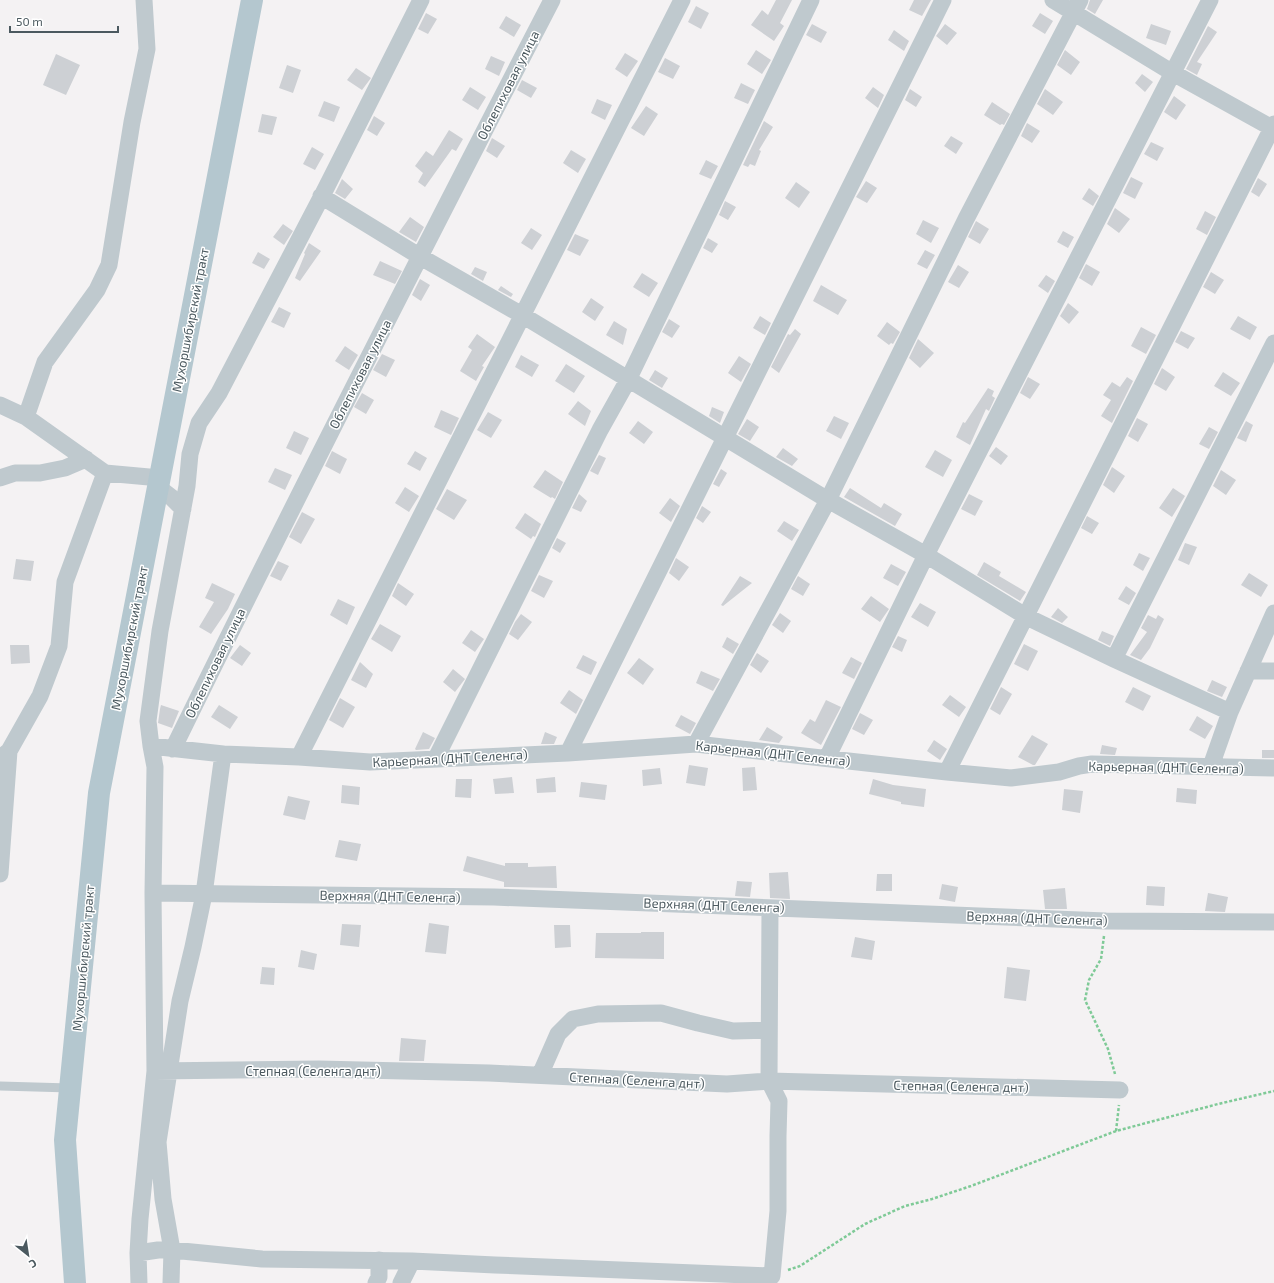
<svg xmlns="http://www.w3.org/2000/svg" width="1274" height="1283" font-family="'Exo 2',sans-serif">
<rect width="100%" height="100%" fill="#f4f2f3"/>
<path fill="#cdd0d4" d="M776,0h16l-12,23 4,3 -10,15 -23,-16 11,-15 6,5z
M914,0h17l-9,16 -13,-6z
M1090,0h13l-8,14 -8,-5z
M696,6l13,7 -8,16 -13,-7z
M426,13l11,6 -9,15 -10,-5z
M1040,13l13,8 -8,13 -13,-8z
M506,16l15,9 -7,12 -15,-9z
M812,24l15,8 -6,11 -15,-8z
M945,24l12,9 -10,12 -11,-9z
M1151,24l20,7 -5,14 -20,-7z
M1208,26l9,6 -20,30 5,2 -5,11 -11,-6z
M894,30l15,11 -5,10 -16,-11z
M756,50l15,10 -9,14 -15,-10z
M1065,50l15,12 -9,13 -14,-10z
M625,53l13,8 -11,16 -12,-8z
M56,54l24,11 -14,30 -23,-10z
M491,56l14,6 -6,14 -14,-7z
M665,58l15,8 -7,13 -15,-7z
M287,65l14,5 -8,23 -14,-5z
M356,68l15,10 -9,12 -15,-10z
M1142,74l11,8 -8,10 -10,-9z
M522,80l15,8 -6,10 -14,-8z
M741,83l14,7 -7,14 -14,-6z
M470,87l16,10 -8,13 -16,-10z
M873,87l11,8 -6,13 -13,-10z
M910,89l12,8 -6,10 -11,-7z
M1045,89l18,13 -10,13 -16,-11z
M1174,96l12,9 -10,15 -12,-8z
M597,99l15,6 -7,15 -14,-7z
M324,101l16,6 -6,15 -16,-6z
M992,102l18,12 -6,11 -2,-1 -2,1 -16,-10z
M646,106l12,8 -14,22 -13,-8z
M262,114l15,3 -5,18 -14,-3z
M374,116l11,7 -8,13 -10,-6z
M764,121l9,6 -14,23 2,1 -6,15 -5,-2 -2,3 -5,-2z
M1027,123l13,8 -8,12 -11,-7z
M449,130l14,9 -7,12 -4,-2 -27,38 -7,-5 5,-9 -8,-7 11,-15 7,5z
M951,136l12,7 -7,11 -12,-8z
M492,138l13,8 -8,12 -11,-7z
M1151,142l13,6 -7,13 -13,-7z
M312,147l12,7 -9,16 -12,-6z
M571,150l15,9 -8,14 -15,-10z
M706,160l12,6 -7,13 -12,-5z
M1131,177l12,6 -8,16 -12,-6z
M1258,178l9,6 -8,13 -8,-5z
M342,179l11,10 -8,10 -10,-6z
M866,181l11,7 -10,15 -11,-6z
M796,182l14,10 -11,16 -14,-10z
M1089,188l10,8 -6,10 -11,-7z
M725,201l11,6 -8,13 -9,-5z
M1115,208l15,11 -11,14 -12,-9z
M1205,211l11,6 -9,18 -11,-6z
M410,217l14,10 -8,15 -17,-10z
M923,220l16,8 -8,15 -15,-9z
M976,221l13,8 -9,15 -12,-7z
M283,224l10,7 -9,14 -11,-8z
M531,228l11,7 -10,15 -11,-7z
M1063,231l11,6 -6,11 -11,-6z
M575,234l14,6 -9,16 -13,-6z
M708,238l10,6 -6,9 -9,-5z
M309,243l12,8 -21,30 -5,-3 10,-24 -1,-1z
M925,250l10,5 -8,14 -10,-5z
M258,252l12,7 -6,10 -12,-6z
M380,261l22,10 -7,13 -22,-9z
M1086,264l14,8 -8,14 -13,-8z
M958,265l11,7 -10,16 -11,-6z
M475,267l12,5 -4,9 -12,-7z
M1211,272l13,8 -9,14 -12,-7z
M642,273l16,10 -9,14 -16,-10z
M1046,275l9,6 -7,12 -10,-7z
M420,279l10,6 -9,16 -9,-6z
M821,285l26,15 -9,15 -25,-14z
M501,286l12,8 -2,3 -13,-7z
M591,298l13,9 -9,14 -13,-9z
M1068,303l11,9 -10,12 -9,-8z
M279,307l12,6 -7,15 -13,-6z
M760,316l11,7 -6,12 -12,-7z
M1238,316l19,11 -7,13 -20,-11z
M669,319l11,7 -8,12 -10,-6z
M614,321l13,8 -4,16 -17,-10z
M887,322l13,10 -7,12 -2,-1 -2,2 -12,-9z
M1141,327l15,8 -10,19 -15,-8z
M795,329l6,5 -22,39 -8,-6 17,-33 2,1z
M1181,331l14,7 -7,11 -13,-7z
M477,334l18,13 -13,19 2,1 -8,14 -16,-10 12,-21 -4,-3z
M918,339l16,14 -14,15 -11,-10z
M345,346l13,9 -9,15 -14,-9z
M382,354l13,6 -9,17 -13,-7z
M521,355l18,10 -7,12 -17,-10z
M739,356l12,8 -10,18 -13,-9z
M566,364l19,12 -11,17 -19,-12z
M1162,368l13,9 -9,14 -12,-7z
M655,370l13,8 -6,10 -13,-8z
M1223,372l17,11 -9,13 -17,-10z
M1028,377l12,7 -10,15 -10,-6z
M1127,377l6,4 -21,42 -11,-7 10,-16 -8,-5 9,-13 8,5z
M988,388l6,3 -2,5 3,2 -6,13 -3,-2 -16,36 -14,-8 7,-15 2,1z
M362,393l12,7 -8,14 -12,-7z
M578,401l13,10 -6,15 -17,-12z
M712,407l12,5 -4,11 -11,-7z
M441,410l18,8 -8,17 -17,-8z
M488,412l14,8 -11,18 -14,-8z
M834,416l15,7 -8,16 -15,-8z
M1137,418l11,6 -10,18 -10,-6z
M747,419l12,8 -9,14 -12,-7z
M638,421l15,11 -9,12 -15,-11z
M1246,421l7,4 -7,17 -9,-4z
M1209,427l9,5 -9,17 -10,-5z
M294,431l15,7 -8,17 -15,-7z
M996,447l12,9 -7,9 -12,-9z
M783,448l15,11 -6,7 -16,-9z
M935,450l17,10 -9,17 -18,-10z
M332,451l15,8 -7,15 -15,-8z
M415,451l12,7 -7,13 -13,-7z
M599,455l7,3 -8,17 -8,-4z
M1112,467l13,9 -11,17 -11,-8z
M275,468l17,7 -7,15 -17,-8z
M721,469l6,4 -8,14 -6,-3z
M545,470l18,12 -8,17 -3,-2 -1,1 -18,-11z
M1221,470l15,10 -10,15 -13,-9z
M405,487l14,9 -10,16 -14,-9z
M850,488l31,20 3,-5 18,11 -7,12 -51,-29z
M1173,488l12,8 -13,21 -13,-9z
M447,489l20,11 -13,20 -18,-11z
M579,494l8,7 -6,11 -9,-4z
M969,494l14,7 -8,15 -14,-7z
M670,498l10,8 -9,16 -12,-9z
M702,506l9,6 -8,11 -7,-5z
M302,512l13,7 -14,25 -12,-7z
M525,513l16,11 -6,13 -2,-1 -2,3 -16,-11z
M1087,516l12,7 -7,11 -11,-6z
M784,521l15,9 -7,11 -15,-10z
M557,538l9,5 -6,10 -8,-5z
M1185,543l12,4 -8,18 -11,-5z
M1139,553l11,5 -7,13 -10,-6z
M676,558l13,9 -10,14 -10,-8z
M16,559l18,2 -3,20 -18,-2z
M278,561l11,5 -8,15 -11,-5z
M984,562l17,10 -2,4 27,16 -6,9 -43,-26z
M891,564l15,8 -8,14 -15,-8z
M1249,573l19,12 -7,12 -20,-12z
M539,575l14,6 -9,17 -13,-7z
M740,576l12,7 -29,23 -2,-1z
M798,576l12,8 -7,12 -12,-7z
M212,583l23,11 -7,15 -17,25 -12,-7 15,-25 -9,-4z
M398,583l16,11 -8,12 -14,-10z
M1126,586l10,7 -7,12 -11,-6z
M871,596l18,13 -9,13 -19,-13z
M338,599l17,8 -8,18 -17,-10z
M920,603l16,9 -8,15 -17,-10z
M1058,608l10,9 -6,6 -11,-6z
M780,613l11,8 -8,12 -11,-8z
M521,614l11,8 -14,18 -9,-6 6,-12z
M1148,615l8,4 2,-4 6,4 -14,29 -9,12 -11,-5 17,-23 -6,-4z
M380,624l21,12 -9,16 -21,-13z
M471,630l13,9 -9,13 -13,-9z
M1102,631l12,5 -4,10 -12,-6z
M898,636l9,4 -5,12 -10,-5z
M727,637l12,7 -6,10 -11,-7z
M1024,644l14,7 -10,20 -14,-7z
M10,645h19l1,18 -19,1z
M240,645l11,8 -9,13 -12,-8z
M757,653l12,8 -8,12 -11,-8z
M583,655l14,7 -6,13 -15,-7z
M851,657l11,6 -8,16 -12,-6z
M639,658l15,11 -11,16 -16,-12z
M360,662l13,12 -7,14 -15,-8z
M453,669l12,10 -10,13 -12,-10z
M701,671l19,8 -7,12 -17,-8z
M1212,680l15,7 -5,10 -15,-6z
M1001,687l11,7 -12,21 -10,-6z
M1133,687l18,9 -8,15 -18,-9z
M569,690l14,10 -7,14 -16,-11z
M950,695l16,12 -7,10 -17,-12z
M340,698l15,9 -12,21 -14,-8z
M826,700l15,7 -20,38 -20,-12 9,-14 5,3z
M161,705l18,6 -7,17 -14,-5 2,-14z
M219,705l19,12 -8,12 -19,-12z
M860,713l13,7 -9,15 -12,-6z
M681,715l15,8 -6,11 -15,-8z
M1197,716l16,10 -8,13 -16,-9z
M767,727l16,10 -4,6 -20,-3z
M423,732l12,6 -6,11 -13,1 -1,-1z
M545,732l12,5 -3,7h-13z
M1032,735l16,9 -13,21h-2l-15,-8z
M934,740l13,9 -7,11 -13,-9z
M1102,745l15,3 -2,7 -15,-1z
M1262,750h12v8h-12z
M689,765l19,3 -3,18 -19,-3z
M755,767l2,23 -14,1 -1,-23z
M660,768l2,16 -19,2 -1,-16z
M512,777l2,16 -19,1 -2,-15z
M555,777l1,15 -19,1 -1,-14z
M456,779h16l-1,19 -16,-1z
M873,779l20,6 33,4 -2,18 -23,-3v-2l-32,-8z
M581,782l26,3 -2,15 -26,-3z
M342,785l18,2 -1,18 -18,-2z
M1177,788l20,2 -1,14 -20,-2z
M1064,789l19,2 -3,22 -18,-3z
M288,796l22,5 -5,19 -22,-5z
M339,840l22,4 -4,17 -22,-4z
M467,856l38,10v-3h23v4l28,-1 1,22 -53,-1v-5l-41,-11z
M788,872l2,27 -20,-1 -1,-25z
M877,874h15v17h-16z
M737,881l15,1 -2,15 -15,-1z
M942,884l16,3 -3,15 -16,-3z
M1147,886l18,1 -1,19 -18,-1z
M1065,888l2,21h-22l-2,-19z
M1208,893l20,4 -3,15 -20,-1z
M429,923l20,3 -3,28 -21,-2z
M342,924l19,1 -2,22 -19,-2z
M554,925h16l1,22 -16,1z
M641,932h23v27l-69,-1 1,-25h45z
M855,937l20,4 -3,19 -21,-3z
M301,950l16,4 -3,16 -16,-3z
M262,967l13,1 -1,17 -14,-1z
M1007,967l23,3 -4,31 -22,-3z
M401,1038l25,2 -2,21h-25z"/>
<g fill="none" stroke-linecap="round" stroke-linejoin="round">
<path stroke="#7fca97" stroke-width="2.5" stroke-dasharray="3 2" stroke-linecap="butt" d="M1104,936l-3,23 -12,21 -4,20 23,49 7,25
M1116,1131l3,-26
M788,1270l12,-4 65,-42 40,-18 27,-7 39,-13 145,-55 102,-27 56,-13"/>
<path stroke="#bfc9ce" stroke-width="9" d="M0,1086l70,2"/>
<path stroke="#bfc9ce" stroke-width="17" d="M1053,0l120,73 101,56
M321,196l98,60 103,59 306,185 98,55 101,62 87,42 116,53
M0,405l26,12 79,56 55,5
M26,417l19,-55 52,-72 12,-25 23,-143 15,-73 -3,-49
M0,478l15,-5h25l25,-5 21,-9
M158,487l13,10 12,12
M1114,659l160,-316
M1248,671h26
M696,744l132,-244 138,-281 114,-219
M151,746l72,8 76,3 71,5 198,-9 128,-9 251,28 64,6 48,-6 20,-6 13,-2 182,4
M173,749c123,-251 250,-500 379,-749
M568,753l375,-753
M299,757l383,-757
M0,758l9,-7 31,-55 19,-50 6,-64 40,-109
M436,758l164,-328 28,-50 183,-380
M827,758l99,-203 284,-555
M1211,766l19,-54 44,-99
M947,772l327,-648
M0,874l9,-123
M153,893l341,4 612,24 168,1
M155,1071l164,-2 170,4 238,11 42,-3 351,9
M540,1075l18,-41 15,-15 25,-5 63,-1 37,10 35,8 36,-1
M138,1253l20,-3h14l90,9 150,2 83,4 277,11 6,-65v-75l1,-35 -10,-20 1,-173
M139,1283l-1,-30 2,-34 15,-148 -2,-178 2,-126 -4,-21 -3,-25 12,-90 27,-145 3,-32 9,-31 20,-30 106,-203 96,-190
M171,1283l1,-33 -9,-51 -5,-57 22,-141 13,-54 11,-53 19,-140
M376,1283l3,-6v-17
M401,1283l11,-22"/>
<path stroke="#b4c7cf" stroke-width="22" d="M75,1283l-10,-143 34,-347 153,-793"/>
</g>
<g text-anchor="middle" stroke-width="3" stroke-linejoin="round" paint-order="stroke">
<g font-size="13" fill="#4b595f" stroke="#fff">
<text transform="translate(508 85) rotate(-63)" y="5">Облепиховая улица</text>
<text transform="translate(190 320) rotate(-79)" y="5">Мухоршибирский тракт</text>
<text transform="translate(360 374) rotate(-63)" y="5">Облепиховая улица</text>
<text transform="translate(129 638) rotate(-79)" y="5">Мухоршибирский тракт</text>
<text transform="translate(215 663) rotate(-64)" y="5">Облепиховая улица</text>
<text transform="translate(773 753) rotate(6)" y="5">Карьерная (ДНТ Селенга)</text>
<text transform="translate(450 758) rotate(-3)" y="5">Карьерная (ДНТ Селенга)</text>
<text transform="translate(1166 767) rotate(1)" y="5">Карьерная (ДНТ Селенга)</text>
<text transform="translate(390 896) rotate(1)" y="5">Верхняя (ДНТ Селенга)</text>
<text transform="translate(714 905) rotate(2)" y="5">Верхняя (ДНТ Селенга)</text>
<text transform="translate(1037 918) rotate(2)" y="5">Верхняя (ДНТ Селенга)</text>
<text transform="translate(83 958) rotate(-85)" y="5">Мухоршибирский тракт</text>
<text x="313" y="1076">Степная (Селенга днт)</text>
<text transform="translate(637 1080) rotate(3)" y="5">Степная (Селенга днт)</text>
<text transform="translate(961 1086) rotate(1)" y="5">Степная (Селенга днт)</text>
</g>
</g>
<g transform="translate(28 1255) rotate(150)" stroke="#ffffff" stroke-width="3" paint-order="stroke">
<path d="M0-3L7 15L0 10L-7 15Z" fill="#4b595f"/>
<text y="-6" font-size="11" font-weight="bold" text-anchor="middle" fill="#4b595f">С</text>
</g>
<path d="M10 26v6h108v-6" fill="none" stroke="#4b595f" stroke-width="2"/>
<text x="16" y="26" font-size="12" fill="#4b595f" stroke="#ffffff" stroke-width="3" paint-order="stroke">50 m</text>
</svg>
